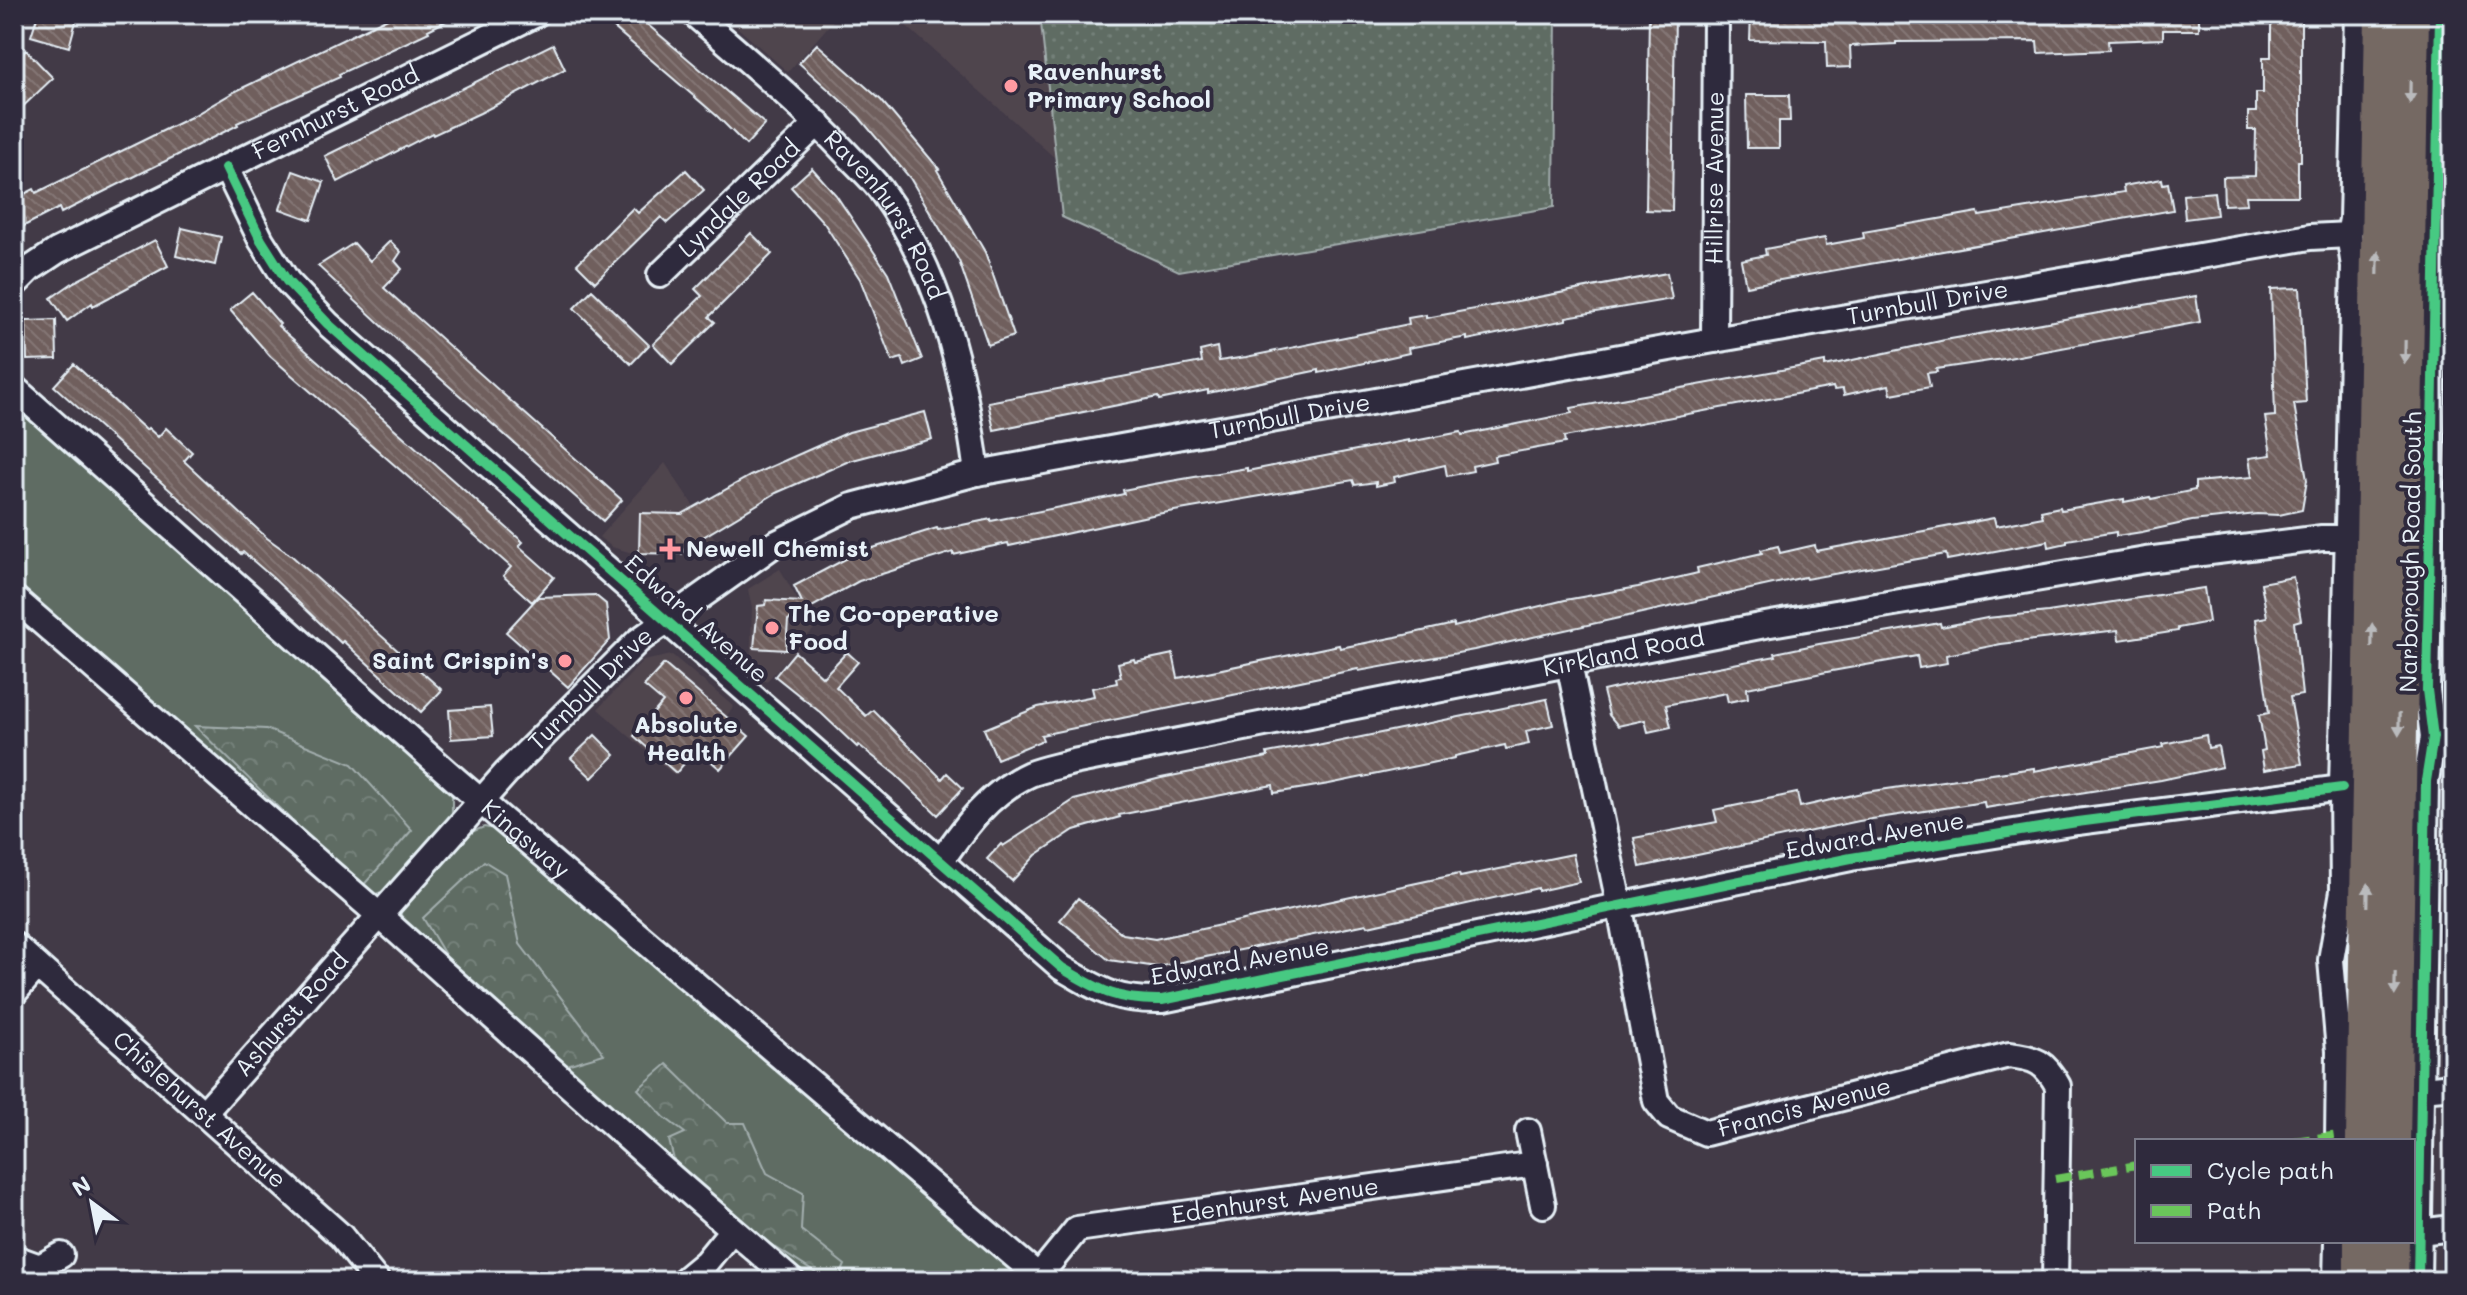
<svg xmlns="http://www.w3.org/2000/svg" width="2467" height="1295" font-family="Mali,sans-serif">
<defs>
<pattern id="forest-crowns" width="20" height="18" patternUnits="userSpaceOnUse" patternTransform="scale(2)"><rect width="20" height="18" fill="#5e6c63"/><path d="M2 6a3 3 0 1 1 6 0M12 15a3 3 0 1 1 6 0" fill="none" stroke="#75817a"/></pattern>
<pattern id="garden-dots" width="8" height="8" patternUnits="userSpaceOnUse" patternTransform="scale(2)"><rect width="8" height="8" fill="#5e6c63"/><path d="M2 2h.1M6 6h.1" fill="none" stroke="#75817a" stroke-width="1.8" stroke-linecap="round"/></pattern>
<pattern id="building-back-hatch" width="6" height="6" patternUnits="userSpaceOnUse" patternTransform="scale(2)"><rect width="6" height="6" fill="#6f5f5d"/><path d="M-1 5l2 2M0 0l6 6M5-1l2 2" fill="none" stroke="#847675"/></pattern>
</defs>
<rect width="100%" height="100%" fill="#423a47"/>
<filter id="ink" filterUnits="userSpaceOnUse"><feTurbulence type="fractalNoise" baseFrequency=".0125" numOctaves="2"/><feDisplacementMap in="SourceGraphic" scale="16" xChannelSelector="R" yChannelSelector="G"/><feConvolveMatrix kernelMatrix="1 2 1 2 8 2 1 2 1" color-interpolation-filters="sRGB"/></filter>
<g filter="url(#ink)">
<path fill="#50454e" d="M722,14h117l-51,58z
M893,14h147l15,144z
M665,463l55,83 -11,7 -70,2 -27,-8 -13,-10z
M780,569l34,60 -48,53 -16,-10 2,-64 -4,-19z
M672,655l62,52 -59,69 -77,-67 45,-48z"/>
<path fill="#5e6c63" stroke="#a3aeae" stroke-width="2" d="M14,401l433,383 5,12v18l-65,76 -14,5 -359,-310z
M484,827l10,2 32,25 498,427h-223l-397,-356 -4,-14 5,-10 64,-68z"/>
<path fill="url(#forest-crowns)" stroke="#a3aeae" stroke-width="2" d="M195,726l71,3 86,35 60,66 -51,58z
M484,861l21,13 15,70 84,110 -44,13 -104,-94 -33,-55z
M667,1064l60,59h18l22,50 36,20 -2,37 44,35 -7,16h-10l-103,-66 -49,-47 -7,-28 16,-7 -21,-16 -26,-28z"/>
<path fill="url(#garden-dots)" stroke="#a3aeae" stroke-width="2" d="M1040,14h516l-2,193 -375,64 -117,-54z"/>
<path fill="url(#building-back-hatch)" stroke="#e8f1f8" stroke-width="2" d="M38,14h40l-9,33 -38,-11z
M396,14h64l-32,16 1,2 -90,42 1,3 -103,46 1,2 -177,88 -2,-5 -45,23v-32l20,-10 2,4 155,-76 45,-26z
M623,14h12l130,110 -19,21 -29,-29 -104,-89z
M1649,14h26l-3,197 -26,-1z
M1751,14l249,4 83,-4h116v16h-36v9l-55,2 1,9 -71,3 -1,-12 -141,1v2l-46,2 1,21 -24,1 -1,-27 -76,-1z
M2271,14h30v147h-3v35h-52l1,8 -23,1 -1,-28 32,-1 1,-46h-8v-18h8v-19h7v-36h8z
M553,44l12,25 -85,44 -47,22 -1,-2 -94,49 -13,-26z
M817,44l64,56 58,69 -2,1 48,82 29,84 -26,9 -29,-84 -49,-83 -51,-61 -60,-54z
M26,50l27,28 -39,37v-53z
M1746,95h43l1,26h-11v27h-32z
M812,168l24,27 52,78 34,86 -17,7 -3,-8 -10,3 -32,-82 -36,-56 -33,-36z
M686,170l18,20 -37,33 -6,-6 -66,65 -18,-18 56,-56 5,5z
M293,171l31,11 -13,38 -31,-11z
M2162,179l1,5 5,-1 5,27 -427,76 -5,-26 25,-5 -1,-6 60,-11 1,7 38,-7 -1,-6 70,-12 45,-8 1,4 145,-24 -1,-6z
M2214,192l3,23 -32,4 -2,-24z
M182,228l39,9 -6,28 -39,-9z
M751,233l21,21 -63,63 6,5 -43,42 -19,-20 49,-48 -7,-7z
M155,240l13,26 -75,40 -1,-3 -25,18 -16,-23 23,-16z
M390,241l11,11 -6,9 7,8 -18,19 238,212 -19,21 -195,-171 -90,-84 36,-23 16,18z
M1667,273l5,26 -106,18v3l-99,20v-3l-59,11 1,5 -90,20v-3l-111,23v-3l-49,10 -1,-3 -164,33 -6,-28 214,-40 -2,-11 17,-4 2,14 27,-4 163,-33 -1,-6 18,-3v3z
M2300,288l6,115 -12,1 13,76 -5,30 -23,5 -22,-1 -65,7 -50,11 -26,4v-4l-49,8v3l-18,4 -1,-6 -101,19 -1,-6 -140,25 -1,-2 -331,73 -115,21 -1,-2 -317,66 2,5 -46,19 -13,-30 54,-22 56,-11 -2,-8 25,-5 -1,-5 5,-1 -3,-14 16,-4 1,3 38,-8 5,24 161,-33 1,3 56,-11 58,-13v3l111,-27 73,-13 60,-14 -1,-5 65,-15 -1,-3 17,-4 2,7 35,-8 1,6 178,-33 2,8 47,-9 -2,-6 19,-4 1,3 63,-11v3l26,-5 1,2 44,-9v-8l57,-5 -3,-19 22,-3 -6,-38 10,-1 -4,-127z
M592,290l57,55 -18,19 -57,-56z
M252,292l28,32 -2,2 245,216 -4,4 35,31 -22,25 -29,-26 8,-9 -241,-211 -40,-46z
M2196,296l4,26 -197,37 -67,10 1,3 -10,1 3,14 -39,7 -2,-9 -45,10 -1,-6 -9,1 -1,-3 -269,50 1,6 -71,13 1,5 -23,5 1,5 -26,5 -2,-11 -51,12 1,5 -19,4v-4l-21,3 -2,-5 -196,34 -148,32 -1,-3 -55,12v-3l-94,29 -71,39 -2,30 -32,-2 4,-42 7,-1 1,-5 36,2 -8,-16 63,-33 80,-25 1,2 53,-11v2l133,-27 -1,-4 31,-6 93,-16v3l162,-31v2l52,-10 1,3 110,-22 -1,-5 254,-46v4l120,-26z
M56,320l1,39 -30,1 -1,-39z
M74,364l72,66 2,-2 10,9 8,-9 26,24 -8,9 83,77 25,18 150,134 -21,22 -78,-71 -2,2 -68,-65 -30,-26 -2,2 -187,-168z
M925,412l7,27 -83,22 -73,32 -91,55 -3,6 -43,-1 1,-40 42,1 68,-38 99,-44z
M2293,577l8,43 -7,2 8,73 -12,2 12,67 -38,6 -3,-19 4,-1 -6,-35 10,-2 -13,-94 11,-2 -6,-34z
M2204,588l5,34 -31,6v3l-59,9 -1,-10 -117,14 -55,11 1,8 -28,5 -2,-12 -85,15 -85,17 1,10 -20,4 -2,-9 -60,12 5,22 -23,5 -3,-12 -27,6 -9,-11 -6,-24 56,-13 117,-22 -1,-3 44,-9 71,-12 50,-9 1,4 46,-9 61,-6z
M595,595l11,9 4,36 -42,47 -62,-55 32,-35z
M795,652l28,25 24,-25 11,10 -22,25 30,29 7,-6 69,69 5,-6 16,15 -25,27 -42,-40 -37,-30 -2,2 -36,-34 -46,-37z
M664,664l85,72 -29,33 -23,-20 -21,24 -42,-37 29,-34 -19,-16z
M1547,699l6,26 -27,6 3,13 -23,5 -1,-4 -50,11v2l-126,26 -55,9 -1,-8 -154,30 1,2 -46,13 -38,25 -24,26 -25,-22 14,-15 2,2 71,-46 87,-22 107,-21 -1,-4 50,-9v2z
M490,707l3,29 -42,3 -2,-29z
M595,735l20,20 -23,23 -21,-20z
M2206,735l2,13 10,-2 4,21 -61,13 -176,28 -1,-6 -125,19 -219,46 -6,-29 83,-16 -3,-12 83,-17 3,14 66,-15 168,-24v3l130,-24 -1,-3z
M1573,854l6,28 -41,9v-3l-170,38 -1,-2 -210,43 -48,-7 -49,-40 18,-22 45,36 32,5 304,-65 1,3z"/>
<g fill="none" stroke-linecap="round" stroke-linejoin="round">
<defs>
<g id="street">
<path id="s1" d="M694,14c52,45 105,89 152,139 11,12 24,23 34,36 61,82 84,185 97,284"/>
<path d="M226,168l35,72 26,41 41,43 734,644c39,23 54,33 100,32l689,-142 226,-36 265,-34"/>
<path id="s2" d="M660,275l158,-152"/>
<path id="s3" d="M14,285l16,-16 27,-18 479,-237"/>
<path id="s4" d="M1714,340l2,-326"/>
<path id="s5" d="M14,388l442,392 588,501"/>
<path d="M14,598l366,318 278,249 134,116"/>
<path id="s6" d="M1569,664l51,244 36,193 13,16 37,16 303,-78c27,3 36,7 49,31l-3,195"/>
<path id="s7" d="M941,861c24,-35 49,-69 89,-87 13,-5 29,-8 43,-12l692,-137 381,-65 176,-22h26"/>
<path id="s8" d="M14,945l327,291 36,45"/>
<path d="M14,993l23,-27"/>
<path d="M2422,1089l31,-3"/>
<path id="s9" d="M204,1113l303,-341 131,-131 137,-97 77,-38 125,-33 737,-133 596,-103 39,-2"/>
<path d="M1528,1131l15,74"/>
<path d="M2338,1141l1,-90 -8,-91 12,-69 -1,-103 12,-522 -5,-31 3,-16 5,-205"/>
<path d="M2419,1232l34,-4"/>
<path d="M18,1259l22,8 21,-12"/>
<path id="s10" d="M1038,1277l39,-48 458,-65"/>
<path d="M683,1281l23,-19 26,-32"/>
<path d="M2336,1281l1,-40"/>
<path d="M2418,1281l8,-500 7,-44 -6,-47 13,-676"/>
</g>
<path id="primary" d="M2364,1141l19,-1127
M2392,1141l19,-1127
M2362,1281v-40
M2390,1281l1,-40"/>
</defs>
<use href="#street" stroke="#e8f1f8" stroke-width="30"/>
<use href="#primary" stroke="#e8f1f8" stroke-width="42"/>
<use href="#street" stroke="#2f2a3d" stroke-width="24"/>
<use href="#primary" stroke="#756964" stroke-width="36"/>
<path stroke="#6ac65a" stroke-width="8" stroke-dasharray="16 8" stroke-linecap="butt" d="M2294,1141l44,-6
M2055,1179l82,-14"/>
<defs>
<path id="cycleway" d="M226,168l35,72 26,41 41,43 734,644c39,23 54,33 100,32l689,-142 226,-36 265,-34
M2418,1281l8,-500 7,-44 -6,-47 13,-676"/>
</defs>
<use href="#cycleway" stroke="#2f2a3d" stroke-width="15"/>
<use href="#cycleway" stroke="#46c982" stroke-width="10"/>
</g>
<defs><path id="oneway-solid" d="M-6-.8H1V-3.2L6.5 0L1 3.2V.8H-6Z" transform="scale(2)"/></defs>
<g fill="#babbbd">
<use href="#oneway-solid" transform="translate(2410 92) rotate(91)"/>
<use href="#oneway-solid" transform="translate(2378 263) rotate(-89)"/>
<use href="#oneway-solid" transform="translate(2405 352) rotate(91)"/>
<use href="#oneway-solid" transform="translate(2372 635) rotate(-89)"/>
<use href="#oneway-solid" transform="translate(2399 724) rotate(91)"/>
<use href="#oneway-solid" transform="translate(2368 895) rotate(-89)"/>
<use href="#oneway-solid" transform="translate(2395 984) rotate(91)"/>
</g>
</g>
<g fill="#ff9aa2" stroke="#2f2a3d" stroke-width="3">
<circle cx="1011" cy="86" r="8"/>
<path d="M666 537h8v8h8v8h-8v8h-8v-8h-8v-8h8z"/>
<circle cx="772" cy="628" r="8"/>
<circle cx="565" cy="661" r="8"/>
<circle cx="686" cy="698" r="8"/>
</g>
<g text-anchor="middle" stroke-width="8" stroke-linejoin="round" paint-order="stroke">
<g font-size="24" font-weight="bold" fill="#e8f1f8" stroke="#2f2a3d" text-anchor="start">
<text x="1027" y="80">Ravenhurst<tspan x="1027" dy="28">Primary School</tspan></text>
<text x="686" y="557">Newell Chemist</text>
<text x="788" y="622">The Co-operative<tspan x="788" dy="28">Food</tspan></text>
<text x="549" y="669" text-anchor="end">Saint Crispin's</text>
<text x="686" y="733" text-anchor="middle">Absolute<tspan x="686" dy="28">Health</tspan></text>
</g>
<g font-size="24" fill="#e8f1f8" stroke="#2f2a3d">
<text dy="8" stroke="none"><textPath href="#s3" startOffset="366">Fernhurst Road</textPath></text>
<text dy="8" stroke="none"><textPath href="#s4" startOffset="162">Hillrise Avenue</textPath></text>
<text dy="8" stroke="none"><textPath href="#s2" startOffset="110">Lyndale Road</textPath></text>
<text dy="8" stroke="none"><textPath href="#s1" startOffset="280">Ravenhurst Road</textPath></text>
<text dy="8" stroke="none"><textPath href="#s9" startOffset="1990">Turnbull Drive</textPath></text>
<text dy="8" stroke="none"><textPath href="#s9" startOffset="1342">Turnbull Drive</textPath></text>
<text transform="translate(2411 552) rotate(-89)" y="8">Narborough Road South</text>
<text transform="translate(696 619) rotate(41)" y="8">Edward Avenue</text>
<text dy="8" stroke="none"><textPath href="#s7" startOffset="732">Kirkland Road</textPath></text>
<text dy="8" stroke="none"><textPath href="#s9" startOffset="574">Turnbull Drive</textPath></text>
<text transform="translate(1875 836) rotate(-10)" y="8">Edward Avenue</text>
<text dy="8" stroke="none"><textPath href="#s5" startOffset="682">Kingsway</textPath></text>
<text transform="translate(1240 962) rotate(-10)" y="8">Edward Avenue</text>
<text dy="8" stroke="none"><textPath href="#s9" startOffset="132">Ashurst Road</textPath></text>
<text dy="8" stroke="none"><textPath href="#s6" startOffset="608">Francis Avenue</textPath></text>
<text dy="8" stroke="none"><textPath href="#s8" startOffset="248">Chislehurst Avenue</textPath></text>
<text dy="8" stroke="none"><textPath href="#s10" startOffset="262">Edenhurst Avenue</textPath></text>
</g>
</g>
<rect width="2467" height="1295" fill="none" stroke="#2f2a3d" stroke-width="48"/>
<rect x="24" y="24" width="2419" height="1247" fill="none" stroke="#e8f1f8" stroke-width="3" filter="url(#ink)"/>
<rect x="2135" y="1139" width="280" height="104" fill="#2f2a3d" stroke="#797a88" stroke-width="2"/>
<rect x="2151" y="1165" width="40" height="12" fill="#46c982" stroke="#797a88" stroke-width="2"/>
<text x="2207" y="1179" font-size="24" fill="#e8f1f8">Cycle path</text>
<rect x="2151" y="1205" width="40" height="12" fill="#6ac65a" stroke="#797a88" stroke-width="2"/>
<text x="2207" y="1219" font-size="24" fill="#e8f1f8">Path</text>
<g transform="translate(92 1203) rotate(328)" stroke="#2f2a3d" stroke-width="6" paint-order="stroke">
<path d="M0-6L14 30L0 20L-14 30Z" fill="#e8f1f8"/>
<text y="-12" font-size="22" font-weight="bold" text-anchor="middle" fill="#e8f1f8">N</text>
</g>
</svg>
